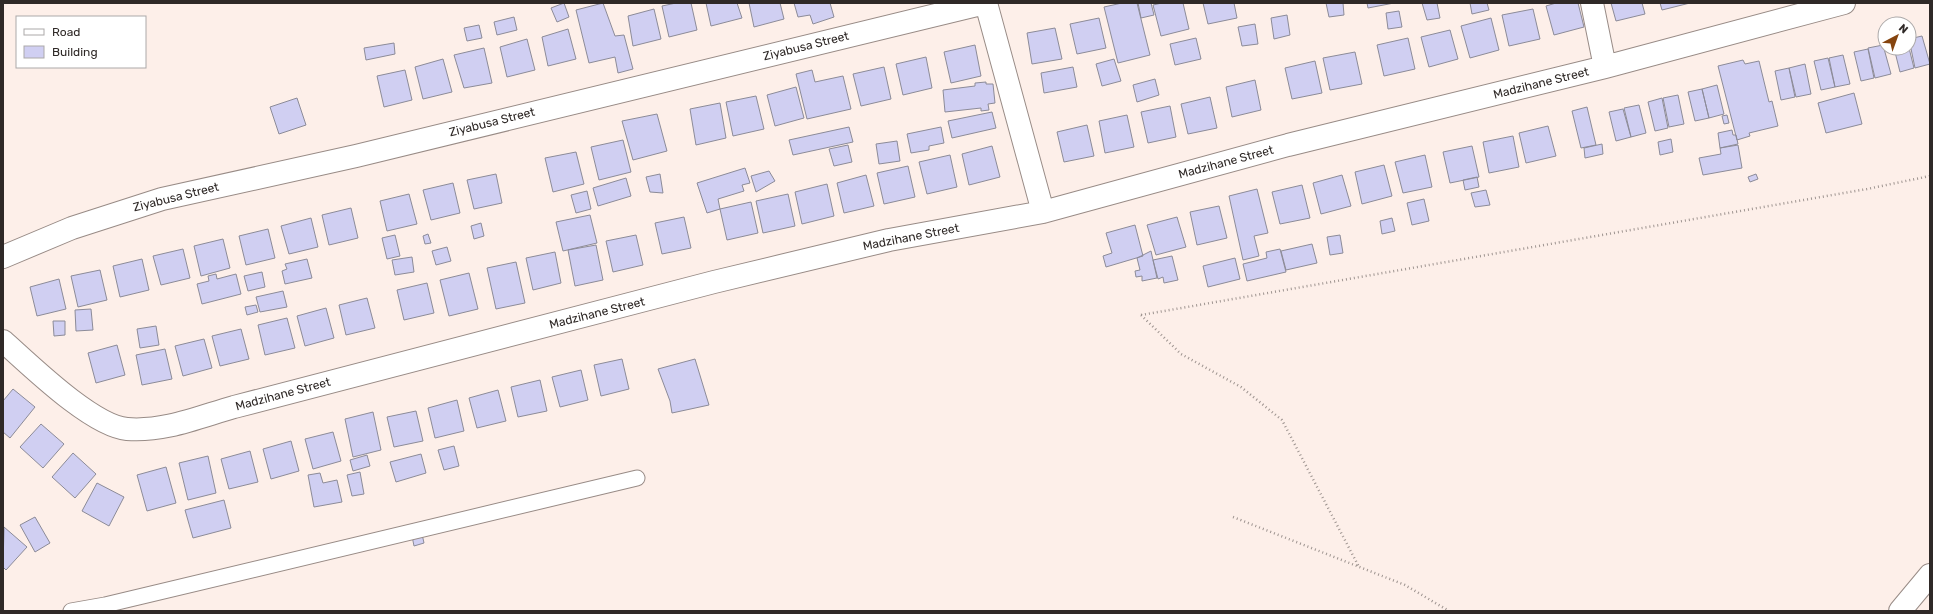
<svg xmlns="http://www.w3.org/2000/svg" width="1933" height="614" font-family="Rubik,sans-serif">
<rect width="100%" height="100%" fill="#fdefe9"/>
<path fill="#d0cff2" stroke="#8c8b98" d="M564,3l5,14 -12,5 -6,-14z
M603,3l12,33 9,-1 9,34 -15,4 -3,-16 -26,6 -13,-53z
M676,3h15l6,27 -28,7 -7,-31z
M706,3h31l5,15 -31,8z
M749,3h31l4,16 -30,8z
M794,3h36l4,14 -21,7 -3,-9 -12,2z
M1122,3h15l13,52 -32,8 -14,-56z
M1138,3h13l3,12 -13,3z
M1162,3h21l6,26 -28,7 -8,-31z
M1203,3h31l3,15 -29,6z
M1326,3h17l1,12 -15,2z
M1367,3h27l-26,5z
M1422,3h15l3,15 -13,2z
M1470,3h17l2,7 -17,4z
M1556,3h22l6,24 -30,8 -8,-29z
M1611,3h31l3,11 -29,7z
M1660,3h30l-28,7z
M654,9l7,30 -28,7 -5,-30z
M1533,9l7,30 -31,7 -7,-31z
M1399,11l3,16 -14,2 -2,-16z
M1287,15l3,20 -16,4 -3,-21z
M514,17l3,13 -20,5 -3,-13z
M1099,18l7,30 -29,6 -7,-30z
M1491,18l8,32 -29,8 -9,-32z
M1255,24l3,20 -16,2 -4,-19z
M479,25l3,13 -15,3 -3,-13z
M1055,28l7,31 -30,5 -5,-31z
M568,29l8,30 -28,7 -6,-29z
M1450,30l8,29 -29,8 -8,-30z
M1922,36l8,28 -15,4 -6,-29z
M1196,38l5,21 -26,6 -5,-21z
M1408,38l7,31 -31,7 -7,-31z
M527,39l8,31 -28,7 -7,-30z
M394,43l1,11 -29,6 -2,-12z
M975,45l6,31 -30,7 -7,-31z
M1883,45l8,29 -16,4 -7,-30z
M484,48l8,35 -28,5 -10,-33z
M1894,48h15l5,20 -14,4z
M1868,49l6,29 -13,3 -7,-29z
M1355,52l7,32 -32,6 -7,-32z
M1843,55l7,29 -15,3 -6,-29z
M926,57l6,31 -29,7 -7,-31z
M1828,58l7,29 -14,3 -7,-29z
M443,59l9,33 -29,7 -8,-32z
M1114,59l7,22 -19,5 -6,-22z
M1743,60l2,4 14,-3 10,41 3,-1 6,25 -29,7 1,3 -13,4 -19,-74z
M1315,61l7,32 -30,6 -7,-31z
M1805,64l6,30 -15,3 -7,-29z
M884,67l7,32 -30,7 -8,-32z
M1073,67l4,20 -33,6 -3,-20z
M1789,68l6,29 -14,3 -6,-29z
M405,70l7,30 -28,7 -7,-31z
M812,70l3,12 28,-6 8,33 -44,10 -11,-45z
M1155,79l4,16 -22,7 -4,-17z
M1255,80l6,30 -29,7 -6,-30z
M986,82v2h7l2,19 -7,1 1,6 -8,1v-3l-36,4 -2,-22 32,-4v-3z
M1717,85l7,29 -15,4 -7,-29z
M796,87l8,31 -29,8 -8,-31z
M1702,89l7,29 -14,3 -7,-29z
M1854,93l8,31 -36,9 -8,-30z
M1678,95l6,29 -15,3 -6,-29z
M756,96l8,33 -31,7 -7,-34z
M1210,97l7,31 -29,6 -7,-30z
M297,98l9,27 -27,9 -9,-27z
M1662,98l6,30 -13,3 -7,-29z
M720,103l6,35 -30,7 -6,-36z
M1639,105l7,28 -15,4 -7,-29z
M1170,106l6,31 -28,6 -7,-31z
M1587,107l9,38 -15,3 -9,-37z
M1623,109l8,28 -15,4 -7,-29z
M992,112l4,16 -44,10 -4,-17z
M657,114l10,37 -34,9 -11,-39z
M1127,115l7,32 -29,6 -6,-32z
M1727,115l2,8 -5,1 -2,-8z
M1087,125l7,31 -30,6 -7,-30z
M1548,126l8,30 -30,7 -7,-30z
M849,127l4,15 -60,13 -4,-15z
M941,127l3,16 -15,3v4l-18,3 -4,-19z
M1732,130l1,5h3l2,9 -18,4 -2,-15z
M1513,136l6,31 -30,6 -6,-31z
M1671,139l2,13 -13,3 -2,-13z
M623,140l8,32 -32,8 -8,-33z
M897,141l3,20 -21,3 -3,-20z
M1602,144l1,10 -18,4 -1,-10z
M848,145l4,17 -18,4 -5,-17z
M1738,145l4,23 -39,7 -4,-17 22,-4 -1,-6z
M992,146l8,31 -31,8 -7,-31z
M1472,146l7,31 -29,6 -7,-31z
M576,152l8,32 -31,8 -8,-34z
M950,155l7,32 -30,7 -8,-32z
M1425,155l7,32 -29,6 -8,-31z
M1384,165l8,31 -30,8 -7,-32z
M908,166l7,31 -31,7 -7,-31z
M745,168l5,15 -8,2 2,6 -26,8 2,10 -13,4 -10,-30z
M769,171l6,10 -19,11 -5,-16z
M496,174l6,29 -28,6 -7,-29z
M660,174l3,19 -13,-1 -4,-15z
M1756,174l2,5 -8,3 -2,-5z
M866,175l8,31 -30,7 -7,-30z
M1342,175l9,31 -30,8 -8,-31z
M1477,177l2,10 -14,3 -2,-10z
M626,178l5,18 -33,10 -5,-18z
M453,183l7,30 -29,7 -8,-30z
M827,184l7,32 -32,8 -7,-32z
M1302,185l8,33 -30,6 -8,-32z
M1257,189l11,44 -14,3 5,20 -16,4 -14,-64z
M1486,190l4,15 -15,2 -4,-14z
M587,191l4,18 -15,4 -5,-18z
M409,194l8,30 -30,7 -7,-30z
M788,194l7,32 -32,7 -7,-32z
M1424,199l5,22 -17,4 -5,-22z
M751,202l7,31 -31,7 -7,-31z
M1219,206l8,32 -30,7 -7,-33z
M351,208l7,30 -29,7 -7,-30z
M590,215l7,28 -34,8 -7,-29z
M684,217l7,31 -29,6 -7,-31z
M1177,217l9,30 -30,8 -9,-30z
M311,218l7,29 -29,7 -8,-28z
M1392,218l3,13 -13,3 -2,-13z
M481,223l3,13 -10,3 -3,-13z
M1135,225l8,31 -37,11 -3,-11 9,-3 -6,-20z
M268,229l7,29 -29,7 -7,-29z
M428,234l3,9 -6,1 -2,-8z
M395,235l5,21 -13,3 -5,-21z
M636,235l7,30 -30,7 -7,-31z
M1340,235l3,18 -13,2 -3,-18z
M223,239l7,29 -29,8 -7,-30z
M1312,244l5,19 -31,7 -5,-19z
M596,245l7,35 -28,6 -7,-36z
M447,247l4,14 -15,4 -4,-14z
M183,249l7,29 -29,7 -8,-29z
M1280,249l6,23 -39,9 -4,-17 24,-6 -1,-6z
M1151,251l6,27 -15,3v-5l-6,1 -1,-6 5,-1 -3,-12z
M555,252l6,31 -28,7 -7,-32z
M1172,256l6,24 -14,3 -1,-6 -5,2 -5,-19z
M412,257l2,15 -19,3 -3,-15z
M1235,258l5,21 -32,8 -5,-21z
M142,259l7,31 -29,7 -7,-31z
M307,259l5,19 -27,6 -3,-13 5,-2 -2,-5z
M516,262l9,41 -29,6 -9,-41z
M100,270l7,30 -29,7 -7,-31z
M262,272l3,15 -17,4 -4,-15z
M469,273l9,36 -29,7 -9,-36z
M216,274l1,5 19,-5 5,20 -39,10 -5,-20 12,-3 -1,-5z
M59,279l7,30 -29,7 -7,-29z
M427,283l7,30 -30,7 -7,-30z
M283,291l4,16 -27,5 -4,-15z
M367,298l8,30 -29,7 -7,-30z
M256,305l2,7 -11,3 -2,-8z
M326,308l8,30 -29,8 -8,-30z
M91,309l2,21 -17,1 -1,-21z
M287,318l8,30 -30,7 -7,-30z
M53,321h12v14l-11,1z
M156,326l3,19 -19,3 -3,-19z
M241,329l8,30 -29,7 -8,-30z
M204,339l8,29 -29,8 -8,-30z
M117,345l8,30 -29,8 -8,-30z
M165,349l7,30 -30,6 -6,-30z
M622,359l7,30 -28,7 -7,-31z
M695,359l14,46 -37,8 -2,-12 -12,-32z
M581,370l7,30 -28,7 -8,-30z
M540,380l7,31 -29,6 -7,-30z
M13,389l22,18 -25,31 -7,-6v-31z
M498,390l8,31 -29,7 -8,-30z
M457,400l7,31 -29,7 -7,-30z
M416,411l7,30 -29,6 -7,-30z
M373,412l8,38 -28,7 -8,-38z
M41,424l23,20 -21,24 -23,-21z
M333,432l8,29 -28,8 -8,-30z
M291,441l8,30 -28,8 -8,-30z
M454,446l5,20 -15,4 -6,-20z
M250,451l8,31 -29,7 -8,-30z
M73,453l23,21 -21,24 -23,-21z
M421,454l5,19 -30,9 -6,-20z
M367,455l3,11 -17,5 -3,-11z
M208,456l8,37 -28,7 -9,-37z
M166,467l10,36 -29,8 -10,-36z
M360,472l4,22 -12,2 -5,-21z
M320,473l3,10 14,-3 5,22 -28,5 -6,-32z
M97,483l27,14 -15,29 -27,-15z
M224,500l7,28 -38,10 -8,-28z
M35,517l15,26 -15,9 -15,-27z
M4,527l23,20 -21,23 -3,-3z
M422,534l2,9 -10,3 -2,-10z"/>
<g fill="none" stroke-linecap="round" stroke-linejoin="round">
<defs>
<path id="service" d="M71,611l34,-6 532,-127"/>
<path id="minor" d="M986,3l57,209
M1592,3l13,64
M3,257l69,-29 90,-29 194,-43 629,-153
M3,341c27,24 89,85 124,88 37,3 72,-12 107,-22l480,-125 175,-42 154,-28 245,-67 317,-78 239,-64
M1900,611l30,-36"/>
</defs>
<use href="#service" stroke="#988b86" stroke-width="17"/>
<use href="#minor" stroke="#988b86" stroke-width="24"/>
<path stroke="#9e9490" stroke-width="2.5" stroke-dasharray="1 3" stroke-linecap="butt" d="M1141,315l726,-126 63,-13
M1141,315l40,39 60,33 41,33 77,147
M1233,517l172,68 44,26"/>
<use href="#service" stroke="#fff" stroke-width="15"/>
<use href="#minor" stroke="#fff" stroke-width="22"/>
</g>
<g text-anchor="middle" stroke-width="3" stroke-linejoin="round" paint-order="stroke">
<g font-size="12" fill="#2f2927" stroke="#fff">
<text transform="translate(806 46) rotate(-14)" y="4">Ziyabusa Street</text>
<text transform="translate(1541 83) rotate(-14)" y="4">Madzihane Street</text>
<text transform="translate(492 122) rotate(-14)" y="4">Ziyabusa Street</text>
<text transform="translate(1226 162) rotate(-15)" y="4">Madzihane Street</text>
<text transform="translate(176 197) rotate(-14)" y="4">Ziyabusa Street</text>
<text transform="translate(911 237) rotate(-11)" y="4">Madzihane Street</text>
<text transform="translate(597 313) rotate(-14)" y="4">Madzihane Street</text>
<text transform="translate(283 394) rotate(-15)" y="4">Madzihane Street</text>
</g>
</g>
<rect width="1933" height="614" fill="none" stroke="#2f2927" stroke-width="8"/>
<rect x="16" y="16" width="130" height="52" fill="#ffffff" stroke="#aca9a9"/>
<rect x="24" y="29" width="20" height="6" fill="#ffffff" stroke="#aca9a9"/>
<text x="52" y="36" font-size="12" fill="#2f2927">Road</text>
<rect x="24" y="46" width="20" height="12" fill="#d0cff2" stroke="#aca9a9"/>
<text x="52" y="56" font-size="12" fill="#2f2927">Building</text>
<g transform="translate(1897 36) rotate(41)"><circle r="19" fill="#ffffff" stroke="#aca9a9"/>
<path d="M0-3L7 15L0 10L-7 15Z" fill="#85440f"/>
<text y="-6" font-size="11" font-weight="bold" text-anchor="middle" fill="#2f2927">N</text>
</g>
</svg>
